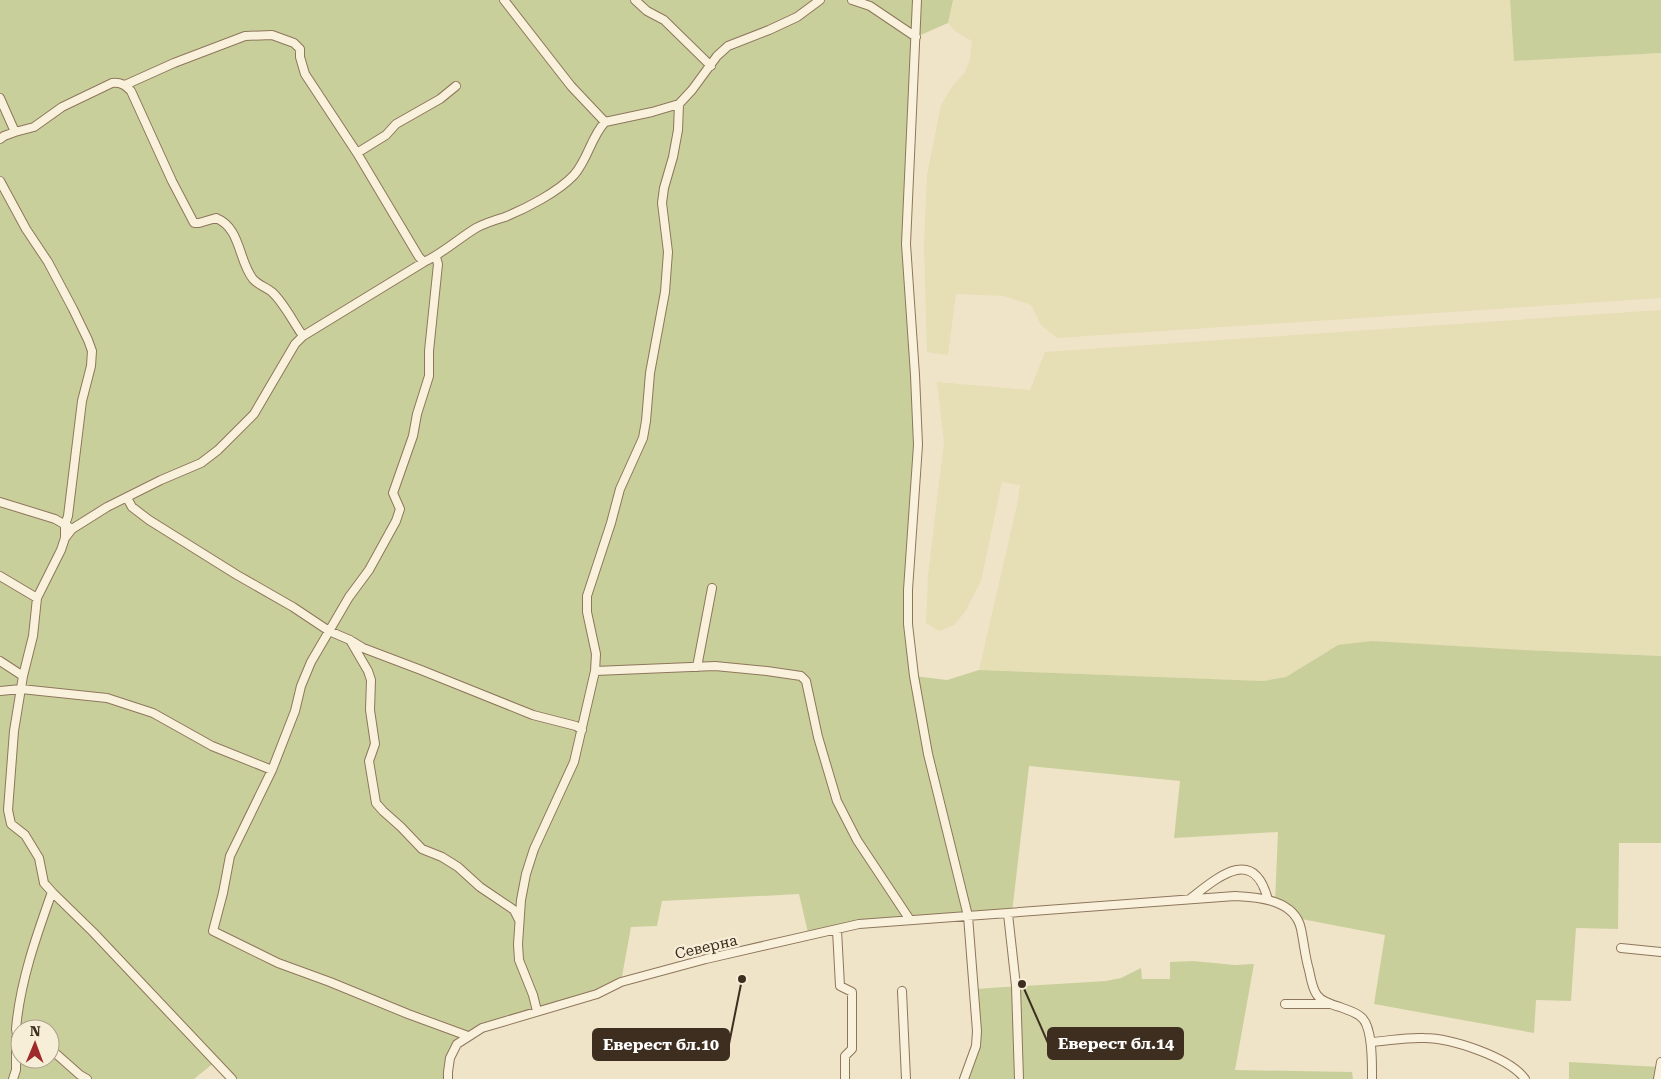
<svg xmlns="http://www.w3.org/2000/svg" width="1661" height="1079" font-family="'Roboto Serif',serif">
<rect width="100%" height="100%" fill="#f0e4c8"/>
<path fill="#e6deb5" d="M953,0h557l4,61 147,-8v245l-604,40 -16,-13 -10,-20 -27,-9 -48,-2 -8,61 -21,-3 -3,-106 3,-71 14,-70 11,-18 13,-15 5,-13 2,-18 -16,-9 -8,-9z
M1661,310v346l-137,-6 -102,-6 -84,1 -52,32 -23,4 -284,-11 38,-165 3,-20 -18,-3 -21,99 -16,31 -11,13 -15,6 -13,-8 2,-48 16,-133 -7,-60 93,8 15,-38z"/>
<path fill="#c9cf9b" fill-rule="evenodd" d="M0,0h953l-5,23 -32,14 -9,171 11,237 -10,145 6,86 33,4 32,-10 284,11 23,-4 52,-32 34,-4 152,9 137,6v187h-42l-1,86 -42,-1 -5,73 -35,-1 -2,33 -160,-29 11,-69 -89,-17 -21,-16 3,-70 -104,6 6,-57 -151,-15 -17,147 -153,11 -50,13 -10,-43 -137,7 -5,25 -26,1 -10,55 -139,46 -25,16 -9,35h-216l-17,-17 -21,17h-194zM20,1029h30v30h-30z
M1510,0h151v53l-147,8z
M1193,961l42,4 19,-1 -19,106 117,2 1,7h-389l12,-33 -2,-57 132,-8 15,-3 20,-10 1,11h28v-17z
M1569,1062l91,5 1,12h-92z"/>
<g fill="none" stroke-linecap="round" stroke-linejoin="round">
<defs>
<path id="street" d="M504,0l67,86 34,36
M635,0l12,11 17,9 47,46
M852,0l18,6 46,31
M917,0l-11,244 9,131 3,70 -10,145v34l6,52 14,78 40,162 9,115 -1,15 -12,33
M125,85l49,-22 71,-27 27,-1 22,8 6,6v8l5,17 52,79 62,104 5,5
M0,98l15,34 -11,4 -4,3
M15,132l19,-5 28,-20 50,-24c9,-1 13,2 19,8l41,90 22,42h5l17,-5c25,10 22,42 37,61 5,6 13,8 19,13 12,11 21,30 31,44
M357,153l29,-18 10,-11 44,-25 16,-13
M0,181l26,48 22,33 25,47 15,31 4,11 -1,15 -9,35 -14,115 -3,9v13l-4,12 -24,48 -4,38 -10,40 -9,55 -6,79 3,14 14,11 14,23 5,25 8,9 41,40 139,147
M436,257l2,7 -9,87v25l-12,38 -4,22 -20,57 7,16 -4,12 -27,49 -20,27 -38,65 -10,24 -6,25 -23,59 -42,86 -7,37 -10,38 65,32 52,19 78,32 60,22
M127,498l5,9 17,13 88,55 56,32 36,24 21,9 13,8 58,22 112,45 43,11 6,4
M0,502l55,17 14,8
M65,538l7,-9 35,-22 54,-27 40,-17 17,-13 36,-36 41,-70 8,-8 121,-74c19,-9 34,-23 52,-34 9,-5 19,-8 29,-11 22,-9 53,-25 69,-42 14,-16 17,-38 31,-53l47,-10 27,-8 13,-14 25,-34 11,-10 41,-16 28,-13 23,-17
M0,576l37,22
M350,640l18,31 3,9 -1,30 5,34 -6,17 7,42 7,8 18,16 21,22 20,8 16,10 22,20 34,23 5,10
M0,661l23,15
M697,667l15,-79
M595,671l120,-5 52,5 34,5 5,5 12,56 19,64 20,39 53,80
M0,691l21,-2 86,9 46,15 59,33 60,24
M1191,898c27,-21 63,-53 77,2
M1008,914l8,72 3,93
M837,930l3,56 12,6v57l-7,7v23
M1621,948l40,4
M902,991l4,88
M1285,1004h44
M537,1011l-4,-16 -14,-35 -1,-16 3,-44 5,-26 8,-25 40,-87 21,-91 1,-17 -9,-42v-16l24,-73 9,-34 23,-51 3,-17 4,-48 15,-81 3,-40 -6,-49 2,-15 9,-31 5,-27 1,-26
M17,1035l-1,-6c4,-47 20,-92 36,-137
M1371,1042c17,-1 35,-5 53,-4 27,0 85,19 101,41
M50,1050l4,2 26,23 7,4
M13,1079l3,-9v-31l1,-4 3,-1
M448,1079v-7l2,-14 7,-14 25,-16 115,-34 24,-12 85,-23 153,-35 376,-28c24,1 60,4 66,33 3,14 4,28 8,41 2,9 3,18 8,25 5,7 16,10 23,12 7,3 16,5 21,10 12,9 11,47 11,62
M1658,1079l3,-17"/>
</defs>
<use href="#street" stroke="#8d765c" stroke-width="10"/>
<use href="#street" stroke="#faf1dc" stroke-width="8"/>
</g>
<g text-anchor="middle" stroke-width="4.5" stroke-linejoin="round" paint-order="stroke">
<g font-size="15" fill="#3d2e20" stroke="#f7eed8">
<text transform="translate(706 947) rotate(-13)" y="5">Северна</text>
</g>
</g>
<path fill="none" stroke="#3d2e20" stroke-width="2" d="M1022 984L1048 1043M742 979L729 1044"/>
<g fill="#3d2e20" stroke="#f7eed8" stroke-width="2">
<circle cx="1022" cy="984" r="5"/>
<circle cx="742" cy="979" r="5"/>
</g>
<g fill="#3d2e20" stroke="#3d2e20" stroke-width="2">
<rect x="1048" y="1028" width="135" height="31" rx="5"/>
<rect x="593" y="1029" width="136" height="31" rx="5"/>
</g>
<g font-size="16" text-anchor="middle" font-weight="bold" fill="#fff">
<text x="1116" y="1049">Еверест бл.14</text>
<text x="661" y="1050">Еверест бл.10</text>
</g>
<g transform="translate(35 1044) rotate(1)"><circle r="24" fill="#f7eed8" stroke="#ada18e"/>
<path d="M0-4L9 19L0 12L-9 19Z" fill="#9e2a2b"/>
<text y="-8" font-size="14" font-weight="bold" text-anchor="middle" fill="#3d2e20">N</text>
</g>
</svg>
